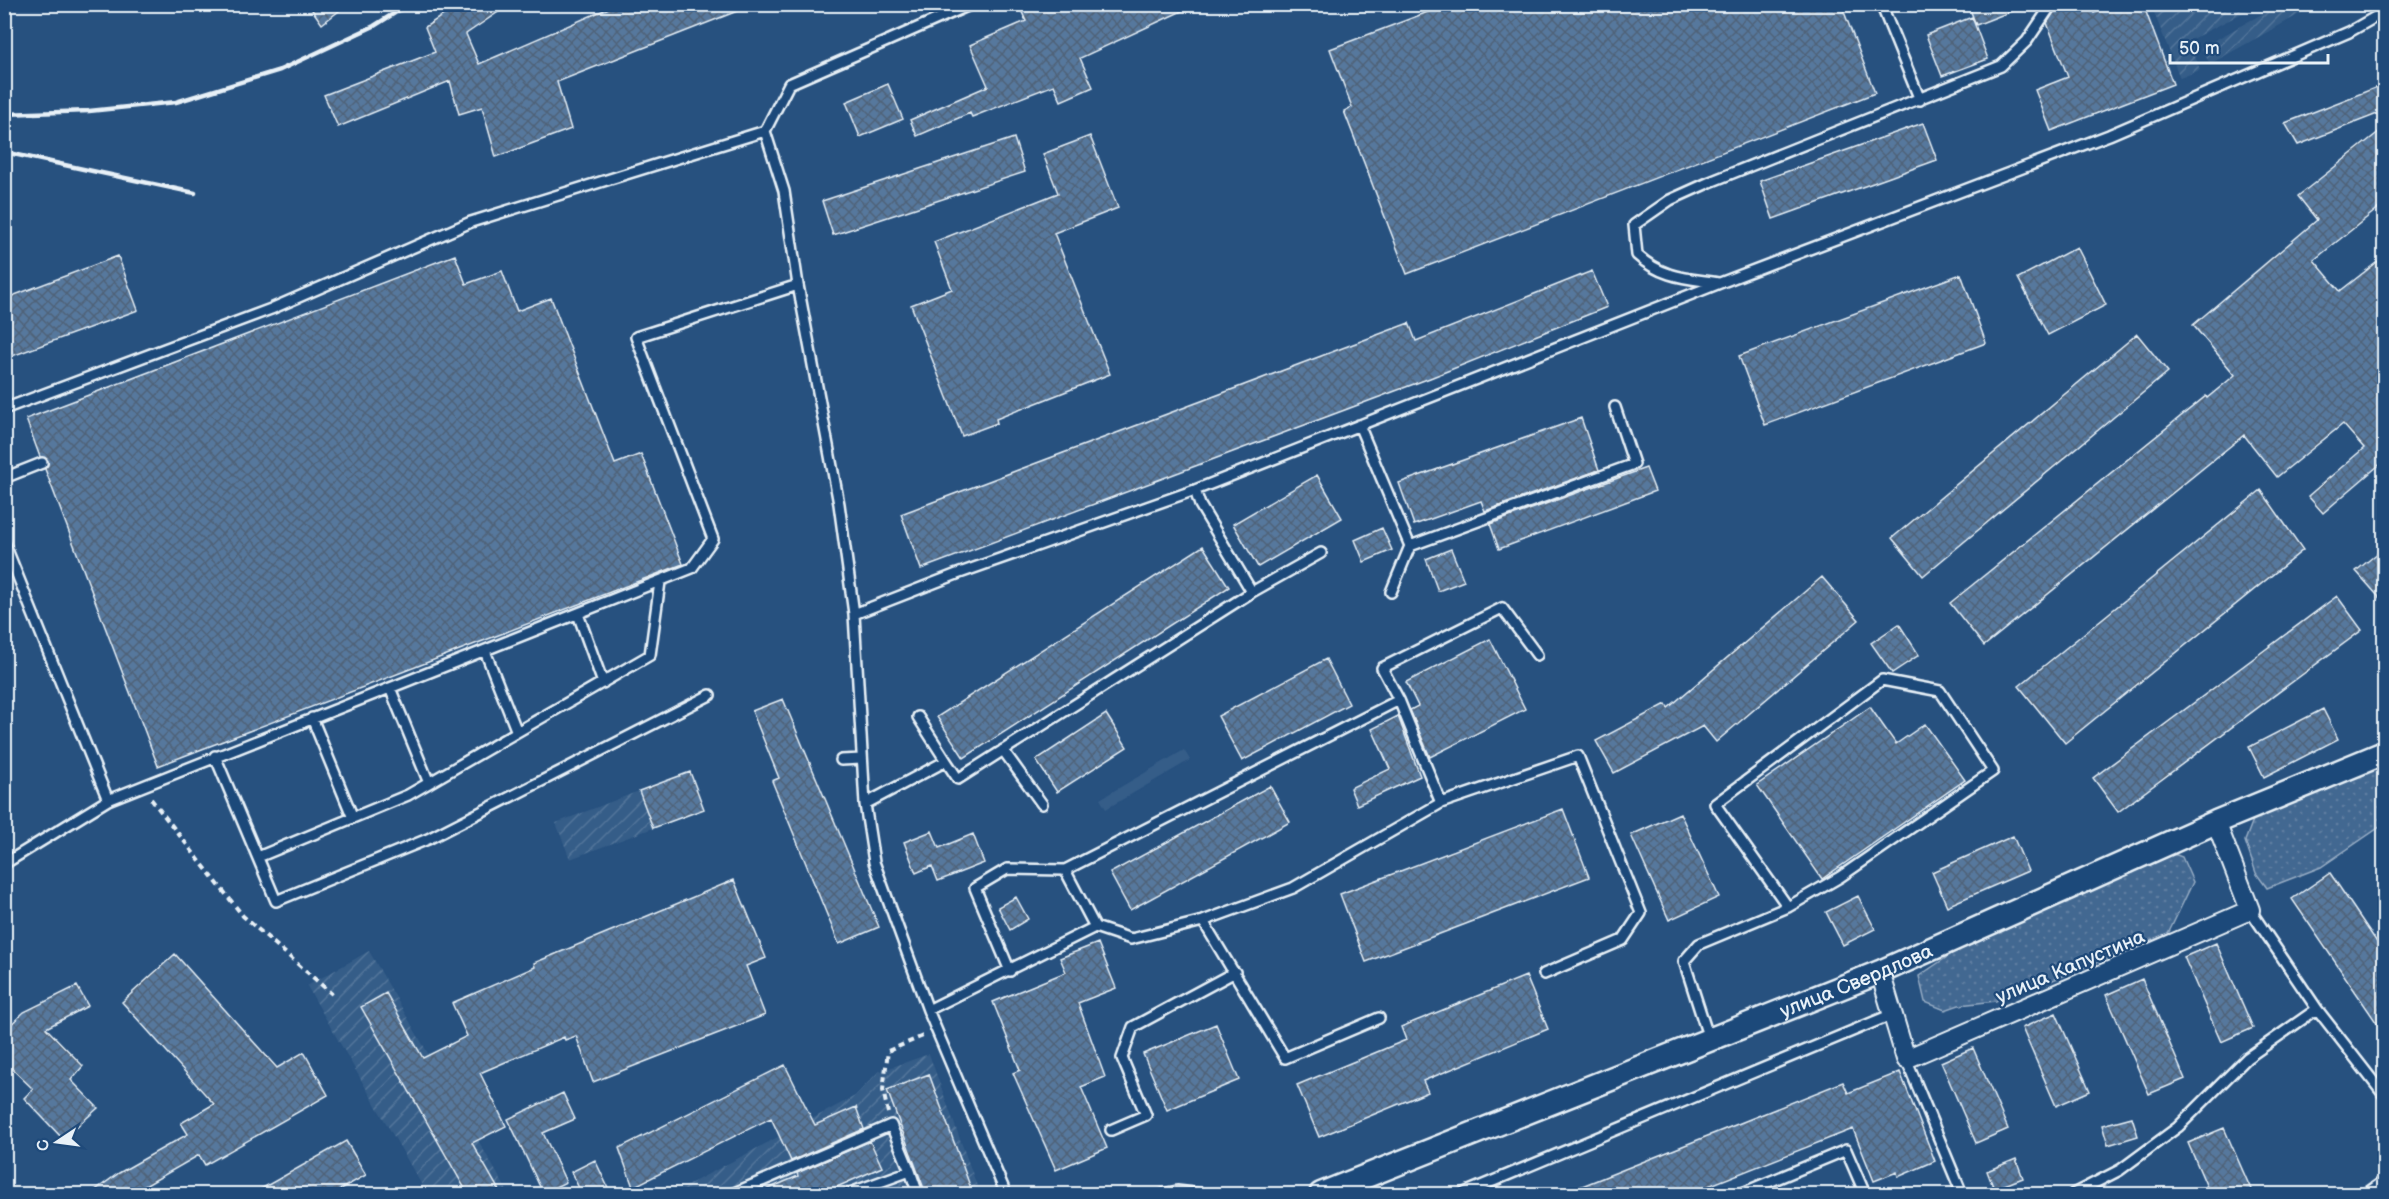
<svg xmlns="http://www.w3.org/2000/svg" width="2389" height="1199" font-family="'Balsamiq Sans',sans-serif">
<defs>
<pattern id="industrial-furrows" width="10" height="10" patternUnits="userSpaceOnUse" patternTransform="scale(1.5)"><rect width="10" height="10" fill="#355d88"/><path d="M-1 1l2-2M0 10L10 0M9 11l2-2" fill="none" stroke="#52759a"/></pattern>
<pattern id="grass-dots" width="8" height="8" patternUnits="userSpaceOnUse" patternTransform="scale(1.5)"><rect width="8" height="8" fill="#436891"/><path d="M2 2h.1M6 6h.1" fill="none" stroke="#5e7ea1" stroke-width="1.8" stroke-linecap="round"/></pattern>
<pattern id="building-cross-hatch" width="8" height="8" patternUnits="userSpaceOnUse" patternTransform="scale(1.5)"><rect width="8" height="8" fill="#57789d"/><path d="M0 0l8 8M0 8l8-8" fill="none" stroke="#4f6278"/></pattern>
</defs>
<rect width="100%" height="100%" fill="#27517f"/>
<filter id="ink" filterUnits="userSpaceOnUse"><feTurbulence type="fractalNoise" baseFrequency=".0167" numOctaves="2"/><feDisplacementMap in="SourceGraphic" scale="12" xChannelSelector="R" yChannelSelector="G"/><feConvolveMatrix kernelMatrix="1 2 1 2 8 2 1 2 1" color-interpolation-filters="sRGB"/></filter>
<g filter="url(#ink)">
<path fill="#355d88" d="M1184,750l6,10 -84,49 -6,-10z"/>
<path fill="url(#industrial-furrows)" d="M2151,5h107l-68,35 10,30 -20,8z
M2278,5h38l-106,59 -9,-16z
M639,791l14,37 -83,31 -14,-36z
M369,951l140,243h-82l-120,-208z
M929,1054l51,140h-309l184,-98 23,-24z"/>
<path fill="url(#grass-dots)" stroke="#96acc4" stroke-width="1.5" d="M2382,762h2v62l-63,43 -54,21 -11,-15 -11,-32 8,-21z
M2174,854l8,3 11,25 -25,52 -135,54 -17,-4 -20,17 -37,4 -14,5 -20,-8 -6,-26 37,-25z"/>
<path fill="url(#building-cross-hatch)" stroke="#e8f1f8" stroke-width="1.5" d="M308,4h40l-26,20z
M460,4h50l-44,30 13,30 139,-60 132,2 -193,76 14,47 -75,28 -14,-50 -23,7 -9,-33 -112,46 -14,-32 111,-43 -10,-25z
M1034,4h163l-117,54 13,29 -32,14 -7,-16 -82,32 -2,-4 -53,23 -7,-16 78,-34 -18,-41 56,-24 -5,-11z
M1449,4h392l34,89 -468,181 -63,-163 8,-4 -22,-58z
M1968,4h57v2l-49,19z
M2059,4h34l1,9 22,-9h27l30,80 -122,47 -16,-41 33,-13 -21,-54z
M1972,17l16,42 -46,17 -16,-41z
M888,84l15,35 -43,18 -14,-35z
M2385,84v27l-87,34 -13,-22z
M1923,123l14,37 -164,59 -13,-38z
M2385,127v76l-71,57 26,31 45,-35v204l-62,53 -15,-17 56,-48 -21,-24 -66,53 -33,-42 -260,211 -34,-43 256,-207 1,2 28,-23 -42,-50 124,-105 -19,-24z
M1090,136l28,72 -64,25 56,141 -114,45 1,4 -35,13 -51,-131 41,-16 -18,-47 124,-49 -15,-39z
M1014,138l11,34 -192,63 -11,-34z
M2077,247l29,58 -58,30 -30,-57z
M455,255l11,29 36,-13 15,40 34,-13 64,166 26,-10 42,110 -525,202 -113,-297 3,-8 -8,-4 -14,-38z
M118,256l20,54 -134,49v-60z
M1592,271l15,36 -177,71 -509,191 -20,-55 508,-191 7,18z
M1961,274l25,69 -221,82 -26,-69z
M2137,334l31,38 -245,204 -31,-38z
M1581,418l18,52 -114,41 -4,-10 -67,24 -15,-42z
M1646,468l9,23 -156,58 -9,-25z
M1317,475l25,43 -84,49 -25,-43z
M2261,490l42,60 -238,193 -46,-57z
M1382,528l10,22 -28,12 -9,-22z
M1203,546l26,41 -265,171 -27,-41z
M2385,547v57l-29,-33z
M1451,549l13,32 -26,10 -12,-32z
M1822,577l37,43 -143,122 -13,-16 -89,47 -18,-32 70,-37 2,4z
M2337,596l25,34 -244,182 -25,-34z
M1899,624l20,31 -27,18 -21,-30z
M1490,639l35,70 -95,48 -20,-47 8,-4 -12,-24z
M1326,659l23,45 -107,57 -24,-45z
M783,699l96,228 -40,17 -67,-163 7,-3 -27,-67z
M1870,707l26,37 29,-20 40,56 -143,99 -65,-94z
M2323,709l15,30 -74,38 -15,-30z
M1106,714l21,33 -70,45 -21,-32z
M1398,716l22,60 -63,29 -7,-17 40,-19 -18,-40z
M690,772l14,37 -51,19 -14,-37z
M1270,786l20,36 -160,88 -20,-37z
M1563,809l26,68 -223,85 -26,-68z
M1680,813l39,84 -50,23 -38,-85z
M932,831l7,17 34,-14 11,29 -46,18 -6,-15 -16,7 -12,-31z
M2013,836l15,35 -81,35 -15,-34z
M2330,873l55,81v81l-93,-136z
M734,880l32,78 -20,8 19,49 -172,67 -17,-46 -11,4 -1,-3 -84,36 26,53 -34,17 29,51h-33l-107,-187 25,-14 37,65 44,-22 -15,-33 83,-36 -1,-4z
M1858,896l17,33 -32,16 -17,-33z
M1016,897l12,22 -18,11 -12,-23z
M1098,943l18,45 -38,15 27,74 -24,10 26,61 -51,22 -43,-97 7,-3 -27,-68 73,-30 -6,-14z
M2216,943l37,85 -32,14 -37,-85z
M175,954l102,114 27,-16 24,43 -123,70 -6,-10 -68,39h-41l29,-21 69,-39 -7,-11 33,-19 -92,-102z
M1526,976l22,53 -125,52 5,11 -109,45 -22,-52 109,-45 -5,-13z
M2142,979l43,100 -36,15 -43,-99z
M77,986l11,20 -42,22 37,38 -12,14 27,28 -35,31 -39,-41 9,-9 -29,-28v-30l20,-19z
M2056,1013l34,78 -34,15 -34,-78z
M1216,1024l23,56 -72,30 -24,-56z
M1973,1048l35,81 -32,14 -35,-81z
M785,1065l30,60 41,-18 8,22 -73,32 -20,-43 -138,69 -14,-39z
M1900,1072l35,89 -37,16 -1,-5 -23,9 -21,-52 -165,65h-126l281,-112 5,11z
M929,1074l44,120h-47l-39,-104z
M563,1093l12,26 -32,14 23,49 -23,11 -35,-74z
M2132,1117l6,19 -30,9 -6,-20z
M2224,1128l29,66h-43l-22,-51z
M346,1141l20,34 -34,19h-80z
M870,1141l12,26 -61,27h-65l42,-18 -1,-3z
M2016,1159l7,19 -29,11 -7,-18z
M595,1160l16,34h-29l-11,-22z"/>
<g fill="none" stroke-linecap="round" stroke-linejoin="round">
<defs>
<path id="service" d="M972,4l-183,80 -24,47 19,60 14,94 41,219 15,110 11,190 9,58 54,148 78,184
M1881,4l39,96
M1718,283c-32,-5 -56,-5 -81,-28l-3,-30 36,-25 40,-18 291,-116 26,-25 25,-37
M4,409l267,-100 200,-87 294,-91
M1359,425l51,121 -19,46
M4,478l38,-15
M1195,490l5,15 52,87
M4,542l104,258
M1410,546l224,-82 -19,-57
M578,614l25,69
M854,614l103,-40 238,-84 525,-207 389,-148 240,-103 35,-20
M485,651l32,81
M390,688l39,95
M1399,700l-17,-32 120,-60 35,47
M312,718l41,100
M1003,750l39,54
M215,756l61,145 152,-62 282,-144
M841,760l21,-1
M946,761l12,18 294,-187 69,-39
M865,804l81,-43 -28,-44
M258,857l150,-62 242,-140 10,-73
M4,864l104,-64 584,-232 21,-29 -77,-202 162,-52
M2250,910l67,99 67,86
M1203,921l82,137 94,-40
M1095,927l36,12 72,-18 90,-33 148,-85
M1010,971l-35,-83 32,-19 58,1
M928,1010l167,-83 -30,-57 334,-170 42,103 137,-47 63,157 -18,27 -79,34
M1709,1039l-25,-78 15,-17 89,-37 52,-30 153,-106 -53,-80 -58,-11 -167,124 73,103
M1906,1059l56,135
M1111,1130l35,-15 -24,-57 11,-31 102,-55
M732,1194l159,-69 19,46
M847,1194l63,-23 8,23
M1163,1194l14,-3 25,3
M1462,1194l431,-180
M1740,1194l106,-44 19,44
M2073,1194l47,-24 58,-43 69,-69 70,-49
M2366,1194l18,-13"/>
<path id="minor" d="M1880,972l26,87 344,-149 -34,-88"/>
<g id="tertiary">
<path id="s1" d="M1321,1194l559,-222 336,-150 168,-69"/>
</g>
</defs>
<use href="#service" stroke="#e8f1f8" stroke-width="14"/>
<use href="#minor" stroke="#e8f1f8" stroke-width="22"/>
<use href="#tertiary" stroke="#e8f1f8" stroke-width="27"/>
<path stroke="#e8f1f8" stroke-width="4" stroke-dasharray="6 4.5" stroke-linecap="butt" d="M151,799l92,117 89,78
M888,1113l-5,-23 5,-39 35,-15"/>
<use href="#service" stroke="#1f4a7a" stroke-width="9"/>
<use href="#minor" stroke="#1f4a7a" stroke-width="18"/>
<use href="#tertiary" stroke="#1f4a7a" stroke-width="22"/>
<path stroke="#e8f1f8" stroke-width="4.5" d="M4,114l85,-3 87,-9 104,-32 94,-44 35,-22
M4,152l191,41"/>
</g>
</g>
<g text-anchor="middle" stroke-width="4.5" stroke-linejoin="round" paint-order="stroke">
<g font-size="20" fill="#e8f1f8" stroke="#1f4a7a">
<text transform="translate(2070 966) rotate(-23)" y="7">улица Капустина</text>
<text dy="7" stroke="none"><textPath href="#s1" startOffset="576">улица Свердлова</textPath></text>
</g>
</g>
<rect width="2389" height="1199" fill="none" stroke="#1f4a7a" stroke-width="24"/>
<rect x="12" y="12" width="2365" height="1175" fill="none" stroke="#e8f1f8" stroke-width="2" filter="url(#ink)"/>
<g transform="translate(57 1142) rotate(257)" stroke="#1f4a7a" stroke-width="4.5" paint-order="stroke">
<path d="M0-4.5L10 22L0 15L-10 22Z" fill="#e8f1f8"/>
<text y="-9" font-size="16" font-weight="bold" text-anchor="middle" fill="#e8f1f8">С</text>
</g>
<path d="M2170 54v9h158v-9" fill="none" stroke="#e8f1f8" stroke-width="3"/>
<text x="2179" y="54" font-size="18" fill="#e8f1f8" stroke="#1f4a7a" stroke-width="4.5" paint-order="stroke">50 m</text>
</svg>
